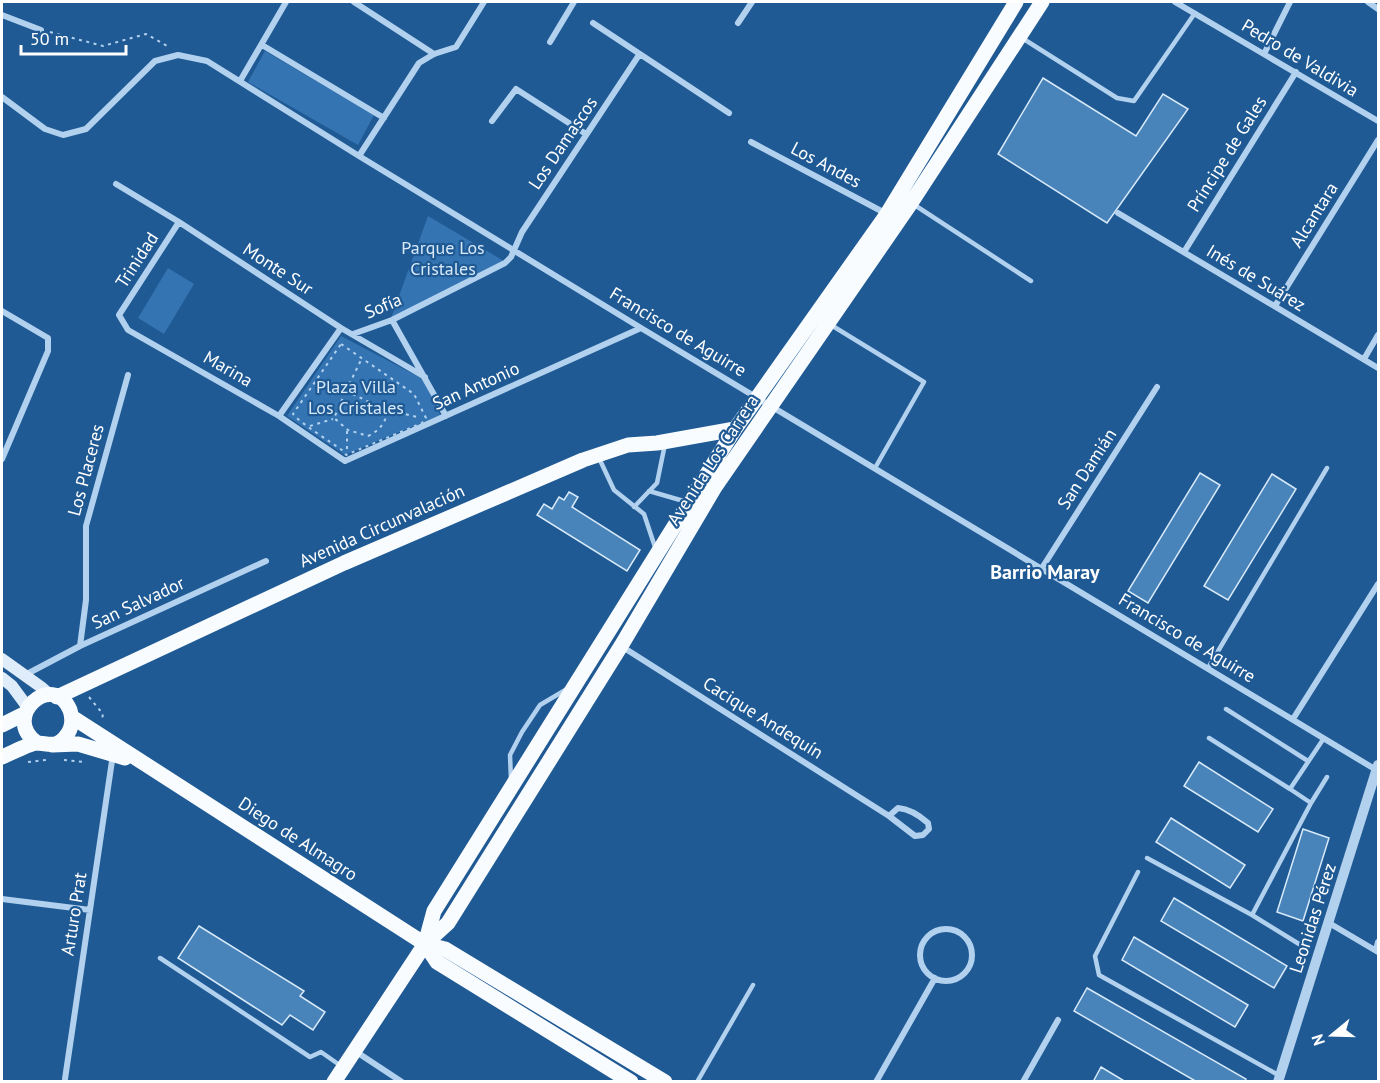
<svg xmlns="http://www.w3.org/2000/svg" width="1380" height="1083" font-family="'PT Sans',sans-serif">
<rect width="100%" height="100%" fill="#1f5a94"/>
<path fill="#3474b2" d="M265,51l109,64 -16,30 -110,-63z
M428,216l76,45 -113,57z
M168,268l26,16 -30,50 -26,-16z
M341,336l82,43 17,36 -95,40 -58,-39z"/>
<path fill="#4883ba" stroke="#d8eafa" stroke-width="1.5" d="M1043,78l93,58 27,-42 25,15 -81,114 -109,-69z
M1200,473l20,12 -72,118 -20,-12z
M1272,474l24,15 -68,111 -24,-14z
M569,492l9,5 -6,10 68,43 -13,21 -90,-56 7,-11 8,5 7,-12 5,3z
M1199,762l74,47 -15,23 -74,-46z
M1171,818l74,47 -15,23 -74,-46z
M1303,829l26,9 -26,83 -26,-9z
M1174,898l113,68 -13,22 -113,-67z
M199,926l105,65 -4,5 25,16 -12,18 -23,-15 -8,10 -104,-67z
M1134,937l114,68 -13,22 -113,-67z
M1087,988l159,91 -1,3h-48l-123,-71z
M1101,1067l25,15h-33z"/>
<g fill="none" stroke-linecap="round" stroke-linejoin="round">
<path stroke="#b2d1ee" stroke-width="2" stroke-dasharray="3 4.5" stroke-linecap="butt" d="M50,32l53,14 43,-12 23,13
M341,344l73,50 12,24 -4,5 -76,32 -4,-5c-11,-8 -42,-27 -49,-36z
M346,391l38,18 3,6c-4,11 -9,16 -19,21l-20,-6 -14,-12z
M346,391l16,-33
M384,409l33,8
M310,426l23,-7
M347,449v-18
M89,697l14,17 -1,5
M64,760l21,2
M28,762l18,-2"/>
<path stroke="#b2d1ee" stroke-width="4.5" d="M1022,38l95,60 17,3 61,-88
M913,204l118,77
M831,325l93,57 -49,86
M599,458l15,32 30,24 12,36
M649,491l38,11
M634,507l23,-24 8,-39
M1208,668l119,-200
M1226,709l82,52
M1209,738l81,51 34,-51
M511,780l-1,-25 12,-23 18,-27 27,-16
M1290,789l21,14 16,-26
M1147,858l105,57 59,-112
M1138,872l-43,84 4,19 181,101
M1252,915l47,29
M160,958l150,99 11,-5 20,14
M697,1082l56,-97"/>
<path stroke="#b2d1ee" stroke-width="6" d="M354,2l80,52
M1175,2l203,119
M1368,2l10,7
M2,15l39,15
M593,23l136,90
M738,23l14,-21
M550,42l24,-40
M262,45l122,73
M1264,54l26,-52
M240,81l46,-79
M2,97l43,32 18,6 23,-6 69,-68 23,-6 29,6 152,95 282,172 737,443
M492,121l24,-32 70,45
M751,142l134,71
M359,156l60,-93 15,-9 22,-7 28,-45
M116,184l63,38 162,106 84,49
M1118,213l260,155
M179,222l-60,93 9,15 151,86 66,45 296,-133
M1184,252l112,-180
M1275,306l103,-166
M2,311l46,27v13l-46,108
M392,320l54,96
M353,334l39,-14 113,-57 6,-6 11,-25 117,-177
M1364,359l14,-24
M279,416l62,-88
M1042,568l115,-181
M80,646l6,-46v-74l42,-151
M621,646l268,170 26,20 8,-1 6,-6 -1,-6c-9,-8 -18,-14 -30,-15l-9,8
M25,675l55,-29 186,-85
M1293,719l85,-135
M2,899l88,11
M1329,923l49,29
M920 955a26 26 0 1 1 52 0a26 26 0 1 1-52 0Z
M1376,950l2,-8
M355,1051l47,31
M65,1079l48,-325
M876,1082l59,-104
M1023,1082l35,-62"/>
<path stroke="#b2d1ee" stroke-width="10" d="M1278,1082l100,-317"/>
<path stroke="#dfedfa" stroke-width="12" d="M2,659l39,28 9,8
M2,678l10,8 14,19"/>
<path stroke="#f9fcff" stroke-width="15" d="M57,697l287,-134 239,-103 45,-15 29,-2 78,-14
M72,717l353,227 20,5 220,133
M2,725l20,-10
M52,745l26,-1 47,14
M2,757c8,-3 26,-13 34,-14 12,0 20,6 30,-7 6,-7 7,-17 4,-26 -17,-40 -70,7 -33,33
M425,944l9,-33 301,-482 152,-215 129,-212
M425,944l12,18 194,120
M334,1082l91,-138 23,-21 173,-277 94,-159 196,-284 131,-201"/>
</g>
<g text-anchor="middle" stroke-width="4.5" stroke-linejoin="round" paint-order="stroke">
<g font-size="18" fill="#fff" stroke="#1f5a94">
<text transform="translate(1300 58) rotate(31)" y="6">Pedro de Valdivia</text>
<text transform="translate(563 143) rotate(-56)" y="6">Los Damascos</text>
<text transform="translate(1227 154) rotate(-58)" y="6">Príncipe de Gales</text>
<text transform="translate(826 165) rotate(28)" y="6">Los Andes</text>
<text transform="translate(1314 215) rotate(-58)" y="6">Alcantara</text>
<text transform="translate(137 260) rotate(-57)" y="6">Trinidad</text>
<text transform="translate(278 269) rotate(33)" y="6">Monte Sur</text>
<text transform="translate(1256 278) rotate(31)" y="6">Inés de Suárez</text>
<text transform="translate(383 306) rotate(-23)" y="6">Sofía</text>
<text transform="translate(678 332) rotate(31)" y="6">Francisco de Aguirre</text>
<text transform="translate(228 369) rotate(30)" y="6">Marina</text>
<text transform="translate(476 386) rotate(-24)" y="6">San Antonio</text>
<text transform="translate(713 460) rotate(-57)" y="6">Avenida Los Carrera</text>
<text transform="translate(1087 469) rotate(-57)" y="6">San Damián</text>
<text transform="translate(86 470) rotate(-75)" y="6">Los Placeres</text>
<text transform="translate(382 526) rotate(-24)" y="6">Avenida Circunvalación</text>
<text transform="translate(138 603) rotate(-25)" y="6">San Salvador</text>
<text transform="translate(1187 638) rotate(31)" y="6">Francisco de Aguirre</text>
<text transform="translate(763 718) rotate(32)" y="6">Cacique Andequín</text>
<text transform="translate(298 839) rotate(33)" y="6">Diego de Almagro</text>
<text transform="translate(74 914) rotate(-81)" y="6">Arturo Prat</text>
<text transform="translate(1313 918) rotate(-72)" y="6">Leonidas Pérez</text>
</g>
<g font-size="18" fill="#d8eafa" stroke="#1f5a94">
<text x="443" y="254">Parque Los<tspan x="443" dy="21">Cristales</tspan></text>
<text x="356" y="393">Plaza Villa<tspan x="356" dy="21">Los Cristales</tspan></text>
</g>
<g font-size="20" font-weight="bold" fill="#fff" stroke="#1f5a94">
<text x="1045" y="579">Barrio Maray</text>
</g>
</g>
<rect width="1380" height="1083" fill="none" stroke="#ffffff" stroke-width="6"/>
<g transform="translate(1332 1035) rotate(251)" stroke="#1f5a94" stroke-width="4.5" paint-order="stroke">
<path d="M0-4.5L10 22L0 15L-10 22Z" fill="#ffffff"/>
<text y="-9" font-size="16" font-weight="bold" text-anchor="middle" fill="#ffffff">N</text>
</g>
<path d="M21 45v9h105v-9" fill="none" stroke="#ffffff" stroke-width="3"/>
<text x="30" y="45" font-size="18" fill="#ffffff" stroke="#1f5a94" stroke-width="4.5" paint-order="stroke">50 m</text>
</svg>
